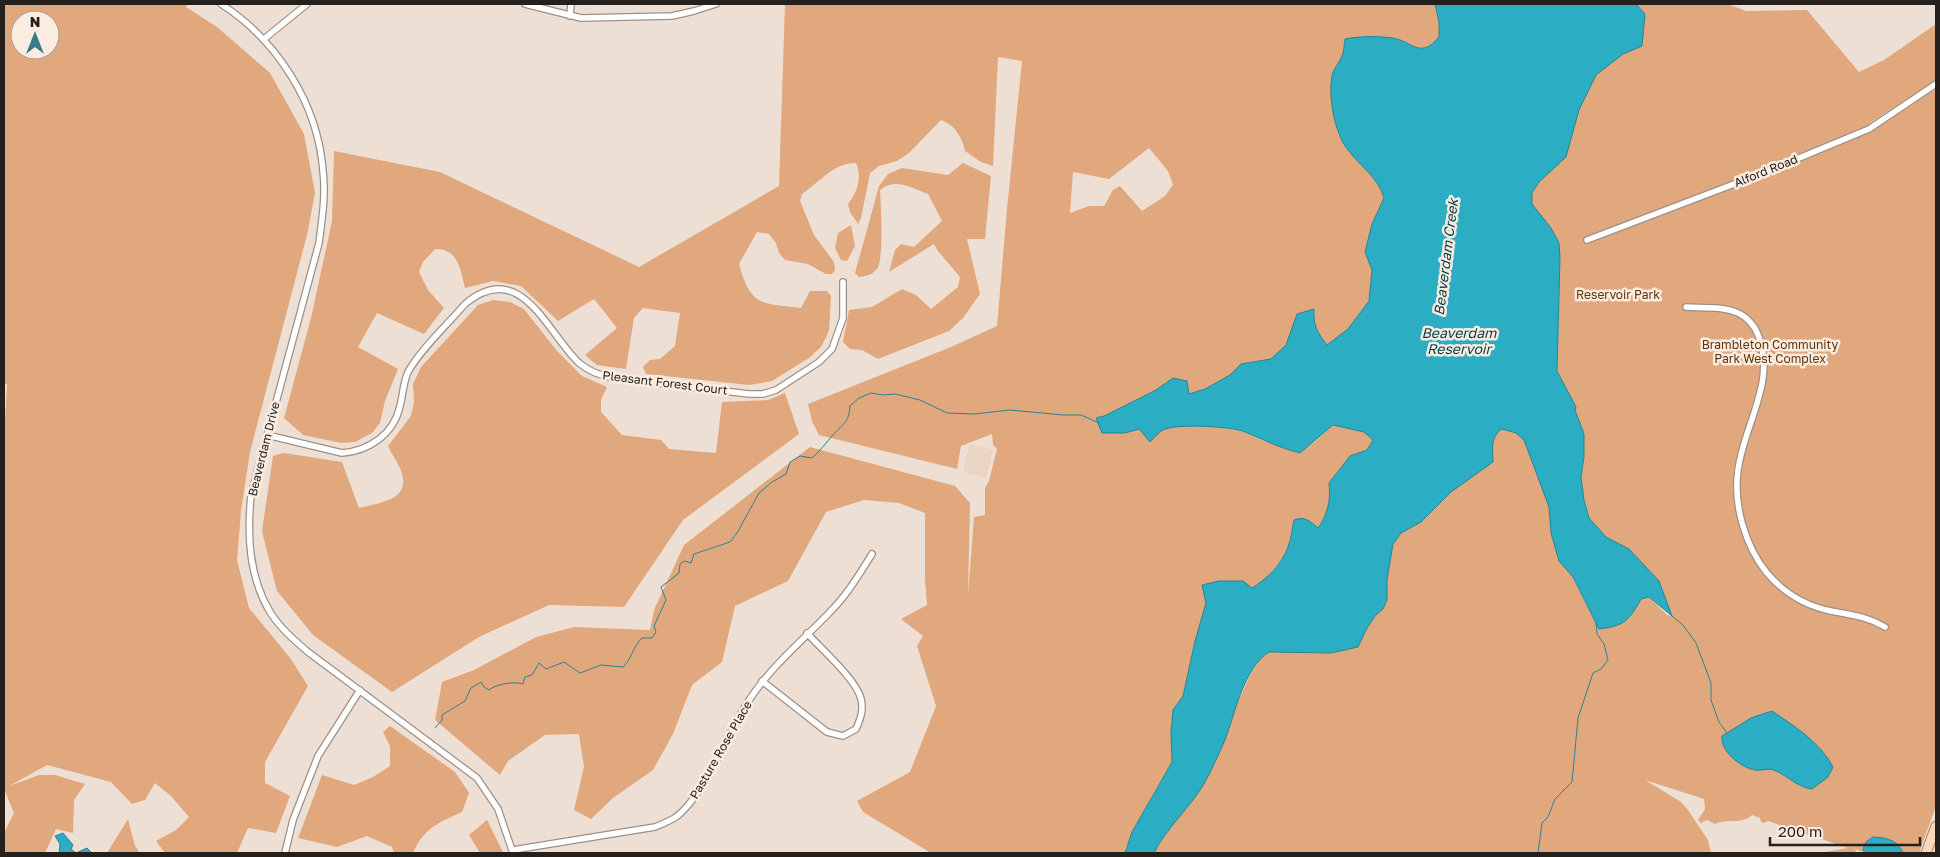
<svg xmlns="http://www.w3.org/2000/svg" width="1940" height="857" font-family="'Golos Text',sans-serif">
<rect width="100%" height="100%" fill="#eedfd4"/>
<path fill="#ead4c4" d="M970,444l23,6 -7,28 -23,-6z"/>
<path fill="#e1a87e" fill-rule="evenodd" d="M4,4h184l-2,3 31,20 53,46 34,61 11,59 -8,42 -57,217 -9,59 -4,49 12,48 42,51 17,27 -43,76v21l25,13 -14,37 -28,-5 -11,25h-72l-9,-12 20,-11 13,-13 -18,-21 -16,-13 -10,17 -13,4 -21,-22 -64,-17 -38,21 30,-11h16l30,9 -11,16 -1,33 -17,-4 -11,24h-41v-20l10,-20 -10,-24v-350l3,-55 -3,-1zM20,20h30v30h-30z
M785,4h650l4,18v15c-20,23 -27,4 -46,1 -15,-2 -32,-2 -47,1l-4,18 -8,13 35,101 12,16 3,11 -12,26 -6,28 6,18 -3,31 -21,28 -21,16c-10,-13 -14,-19 -13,-36l-24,24 -4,12 -15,14 -29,5 -12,11 -25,14 -17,5 -15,-16 -17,12 -52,27 21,16 14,-4 63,-3 23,2 19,4 17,8 39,13 17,-13 16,-15 31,7 9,8 -6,10 -17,6 -21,27c2,17 -1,32 -12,45 -7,-8 -12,-12 -23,-7l-6,26 -5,11 -20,24 -11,6 -46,15 -11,38 -12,55 -10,14 -1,52 -19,32 -27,53 -1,6h-194l-68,-41 -6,-11 53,-29 26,-66 -19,-60 6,-10 -22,-17 26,-14 -2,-26v-66l-26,-10 -35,-3 -38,12 -38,69 -53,25 -13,56 -30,23 -19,49 -20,36 -40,28 -22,21 -17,-9 10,-43 -5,-33 -34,1 -37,26 -8,14 -65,-55 7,-38 32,-12 62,-33 38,-10 76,3 4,-20 30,-65 126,-98 145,39 15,17 -2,92 6,-78 11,-2v-27l4,-7 8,-32 -4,-4 -1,-11 -31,12 -4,23 -138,-34 -7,-14 -4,-17 143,-57 46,-21 10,-117 15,-148 -24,-4 -5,109 -12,-4 -16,-11c-3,-14 -10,-26 -24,-31l-32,33 -12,8 -18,5 -9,7 -9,45 -3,6 -8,-12 -2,-8c10,-13 14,-27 8,-41 -23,0 -36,19 -54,31l-2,7 14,34 20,27 1,8 -3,4h-6l-18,-10 -23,-4 -6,-7 -3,-10 -7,-9 -12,-2 -18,32c12,43 22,39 62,44l9,-17h17l4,5 -2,35 -8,16 -12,11 -37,23 -23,4 -103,-11 -3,-7 7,-7 10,-1 15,-13 5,-33 -37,-5 -9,10 -8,51 -29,-4 -12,-10 32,-27 -23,-29 -36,22 -37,-35 -28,-5 -28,7c-5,-19 -6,-39 -30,-39l-12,13 -4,10 9,18 16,18 -20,26 -47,-21 -19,34 40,22 -13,32 -5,22 -8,10 -17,9 -14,1 -38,-8 -19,-17 27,-100 21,-97 2,-70 106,21 199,95 140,-81zM1149,148l19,23 5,14 -8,11 -23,15 -22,-25 -7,4 -9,16h-15l-19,7 3,-41 36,7z
M1636,4h92l18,7 61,-1 52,62 25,-12 52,-36v56l-66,43 6,4 60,-38v717l-17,47h-53l-12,-4 4,4h-38l28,-5 -80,-27 -4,2 -3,-1 -1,-4 -8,-3c-10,10 -25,3 -37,9l-8,-4 -6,3 -3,-3 7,-11 -1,-10 -59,-19 36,22 7,8 20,30 3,13h-557l71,-113 8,-27 18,-40 10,-15 8,-6 62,1 27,-6 9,-19 8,-12 8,-7 4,-9v-20l6,-36 8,-11 20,-11 72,-74c0,-9 1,-14 9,-19l9,2 -6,-260 140,-156zM1629,549l30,32 13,35 -5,-1 -18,-18 -8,2 -11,18 -43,-11 -14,-29 -11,-13z
M963,163l28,13 -6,63h-18l13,55 -17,24 -14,13 -71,28 -16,-9 -12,-1 -7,-7 6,-32 23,-3 30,-18 14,6 15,14 27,-22 2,-10 -22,-26 -4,-7 -45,28 6,-22 6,-6 13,3 28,-26 -14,-27c-16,-6 -33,-17 -48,-4 1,15 4,70 -3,79 -5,6 -11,7 -18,8l-4,-4 24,-87 9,-12 14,-6 46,7z
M851,225l4,21 -8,15 -6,-1 -6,-12 3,-15z
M493,300l17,2 14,7 33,42 25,25 25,11 -6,13v12l21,23 39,5 8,9 47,4 6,-51 46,-2 17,-7 14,41 -116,86 -59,87 -75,-2 -70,32 -87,55 -79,-57 -36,-44 -15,-60 11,-75 11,-3 58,9 17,46c18,-5 51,-7 43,-34 -2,-9 -10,-19 -14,-28l23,-30 3,-14 -1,-18 8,-17 57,-62z
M390,726l65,46 14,21 -7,19c-24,11 -38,16 -49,41h-19l-2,-6 -25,-11 -30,11 -39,-9 24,-63 32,10 19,-8 17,-11v-20l-7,-14z
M128,819l7,27 5,7h-33z
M487,820l15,30 1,3h-23l-11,-18z"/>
<path fill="#2baec4" stroke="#298392" d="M1435,4h201l9,10 -3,32 -19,8 -27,21 -17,35 -13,47 -27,25 -7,11v11l19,24 8,15 1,14 -3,114 19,36 -1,3 9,24v23l-3,20 3,23 5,18 17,19 23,12 30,32 13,35 -23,-19 -8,2c-12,22 -17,27 -42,30l-26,-52 -14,-16 -8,-28 -2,-26 -25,-67 -8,-7 -14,-4c-12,8 -9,20 -9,33l-42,30 -30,30 -20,11 -8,11 -6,36v20l-4,9 -8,7 -8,12 -9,19 -27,6 -62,-1c-25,16 -34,61 -44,88 -6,14 -13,29 -20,42 -14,25 -38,45 -51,71h-29l7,-21 40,-70 -1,-30 2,-22 10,-14 12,-55 11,-38 -4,-18 17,-4h24l9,7c15,-9 30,-24 36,-41 3,-8 4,-18 6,-27 11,-4 16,1 24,8 10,-14 13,-29 11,-45l21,-27 17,-6 6,-10 -9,-8 -31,-7 -33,28c-20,-5 -36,-13 -55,-21 -15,-6 -64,-8 -80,-3 -5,2 -11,9 -15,13l-11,-13 -14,4h-23l-6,-15 8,-2 52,-26 17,-12 14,3 2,13 16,-5 25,-14 11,-11 30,-5 15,-14 11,-31 17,-5c-1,16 3,23 13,36l21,-16 21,-28 3,-31 -7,-18 7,-28 12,-26c-6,-21 -23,-31 -36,-48 -14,-17 -21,-58 -15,-78 2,-5 6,-9 8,-14 3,-5 3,-13 4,-19 16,-3 32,-3 48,-1 19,3 27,22 46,-1v-15z
M1772,711c22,15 48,31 61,56l-5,10 -16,12c-15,-2 -24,-13 -38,-19 -6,-2 -13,1 -19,0 -14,-2 -35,-19 -33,-34l29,-18z
M63,833l10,12 -2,4 5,4 11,-5 5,5h-33l1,-9 -5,-8z
M1873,837c13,1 24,2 30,16h-38l-2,-4 3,-7z"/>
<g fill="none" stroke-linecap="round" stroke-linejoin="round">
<path stroke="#298392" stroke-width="1" d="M1672,616l11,9 13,18 15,40
M1711,684v16l8,22 8,11
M435,728l7,-8v-5l23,-14 6,-13 10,-6 3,5 5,3c7,-6 25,-9 34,-6l2,-7 7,-2 7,-12 7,6 18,-7 16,11 21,-8 22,2c9,-8 9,-19 19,-29h10l4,-6 -2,-6 12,-26 -5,-13 18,-14 1,-9 5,-3 6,2 3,-9 36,-12 7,-9 22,-40 13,-11 14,-8 4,-12 10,-6 12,2c8,-7 13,-14 20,-22 10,-12 17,-12 18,-30l9,-8 12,-5 12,2 12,-1 25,6 27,13 28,1 34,-4 55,5h17l18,8
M1538,853l4,-30 6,-6 7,-18 17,-17 6,-64 15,-45 8,-4 7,-9 -4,-16 -7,-10 -1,-11"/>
<defs>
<path id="street" d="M221,4c56,36 97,100 102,167 3,24 -1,48 -4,72l-68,252c-4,41 -2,82 19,117 10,16 24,28 38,40l169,126 21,31 15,44
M525,4l56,14 91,-2 22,-5 22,-7
M570,16l1,-12
M264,39l43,-35
M1587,240l176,-67 106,-44 67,-45
M1686,307c16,1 36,-1 52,6 9,4 17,13 20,22 19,46 -14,89 -20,135 -5,34 7,76 29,103 17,20 39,33 64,38 19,4 36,5 54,16
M267,435l75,18c27,-2 52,-19 58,-47 3,-11 3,-23 8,-34 12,-22 40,-48 57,-68 56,-47 82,29 114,59 11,9 21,13 35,15l135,16h14l13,-4 43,-28 13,-13 11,-31v-36
M762,681l65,51 16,4 13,-7c4,-9 8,-19 5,-30 -4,-19 -40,-50 -54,-66
M513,850l142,-23c7,-3 15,-6 21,-10 28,-21 50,-81 70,-112 22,-36 54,-62 83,-92 18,-18 30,-38 43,-59
M285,853l8,-33 25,-64 42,-66"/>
<path id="primary" d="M1926,853l10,-27"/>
</defs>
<use href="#street" stroke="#9e9086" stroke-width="8"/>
<use href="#primary" stroke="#af8565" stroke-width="11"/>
<use href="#street" stroke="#fff" stroke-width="5.5"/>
<use href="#primary" stroke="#fcd7bb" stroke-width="9"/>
</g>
<g text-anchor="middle" stroke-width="5" stroke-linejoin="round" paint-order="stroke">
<g font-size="12" fill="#25201c" stroke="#fbece1">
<text transform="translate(1766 171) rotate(-22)" y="4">Alford Road</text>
<text transform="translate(665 383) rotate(7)" y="4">Pleasant Forest Court</text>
<text transform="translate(264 449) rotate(-76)" y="4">Beaverdam Drive</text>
<text transform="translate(721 750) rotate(-60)" y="4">Pasture Rose Place</text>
</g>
<g font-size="12" fill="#603305" stroke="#fbece1">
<text x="1618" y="299">Reservoir Park</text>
<text x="1770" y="349">Brambleton Community<tspan x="1770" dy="14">Park West Complex</tspan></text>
</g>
<g font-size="14" font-style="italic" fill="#043e48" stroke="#fbece1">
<text transform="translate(1446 257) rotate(-83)" y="5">Beaverdam Creek</text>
<text x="1459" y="338">Beaverdam<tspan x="1459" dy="16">Reservoir</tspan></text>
</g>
</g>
<rect width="1940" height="857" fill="none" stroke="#25201c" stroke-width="10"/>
<g transform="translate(35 35)"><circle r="24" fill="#fbece1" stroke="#a59a92"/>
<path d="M0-4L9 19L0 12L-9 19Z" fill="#377c89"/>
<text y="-8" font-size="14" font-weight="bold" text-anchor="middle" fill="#25201c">N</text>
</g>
<path d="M1770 837v8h150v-8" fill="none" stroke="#25201c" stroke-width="2.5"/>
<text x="1778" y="837" font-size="15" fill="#25201c" stroke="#fbece1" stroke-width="4" paint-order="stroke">200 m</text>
</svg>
